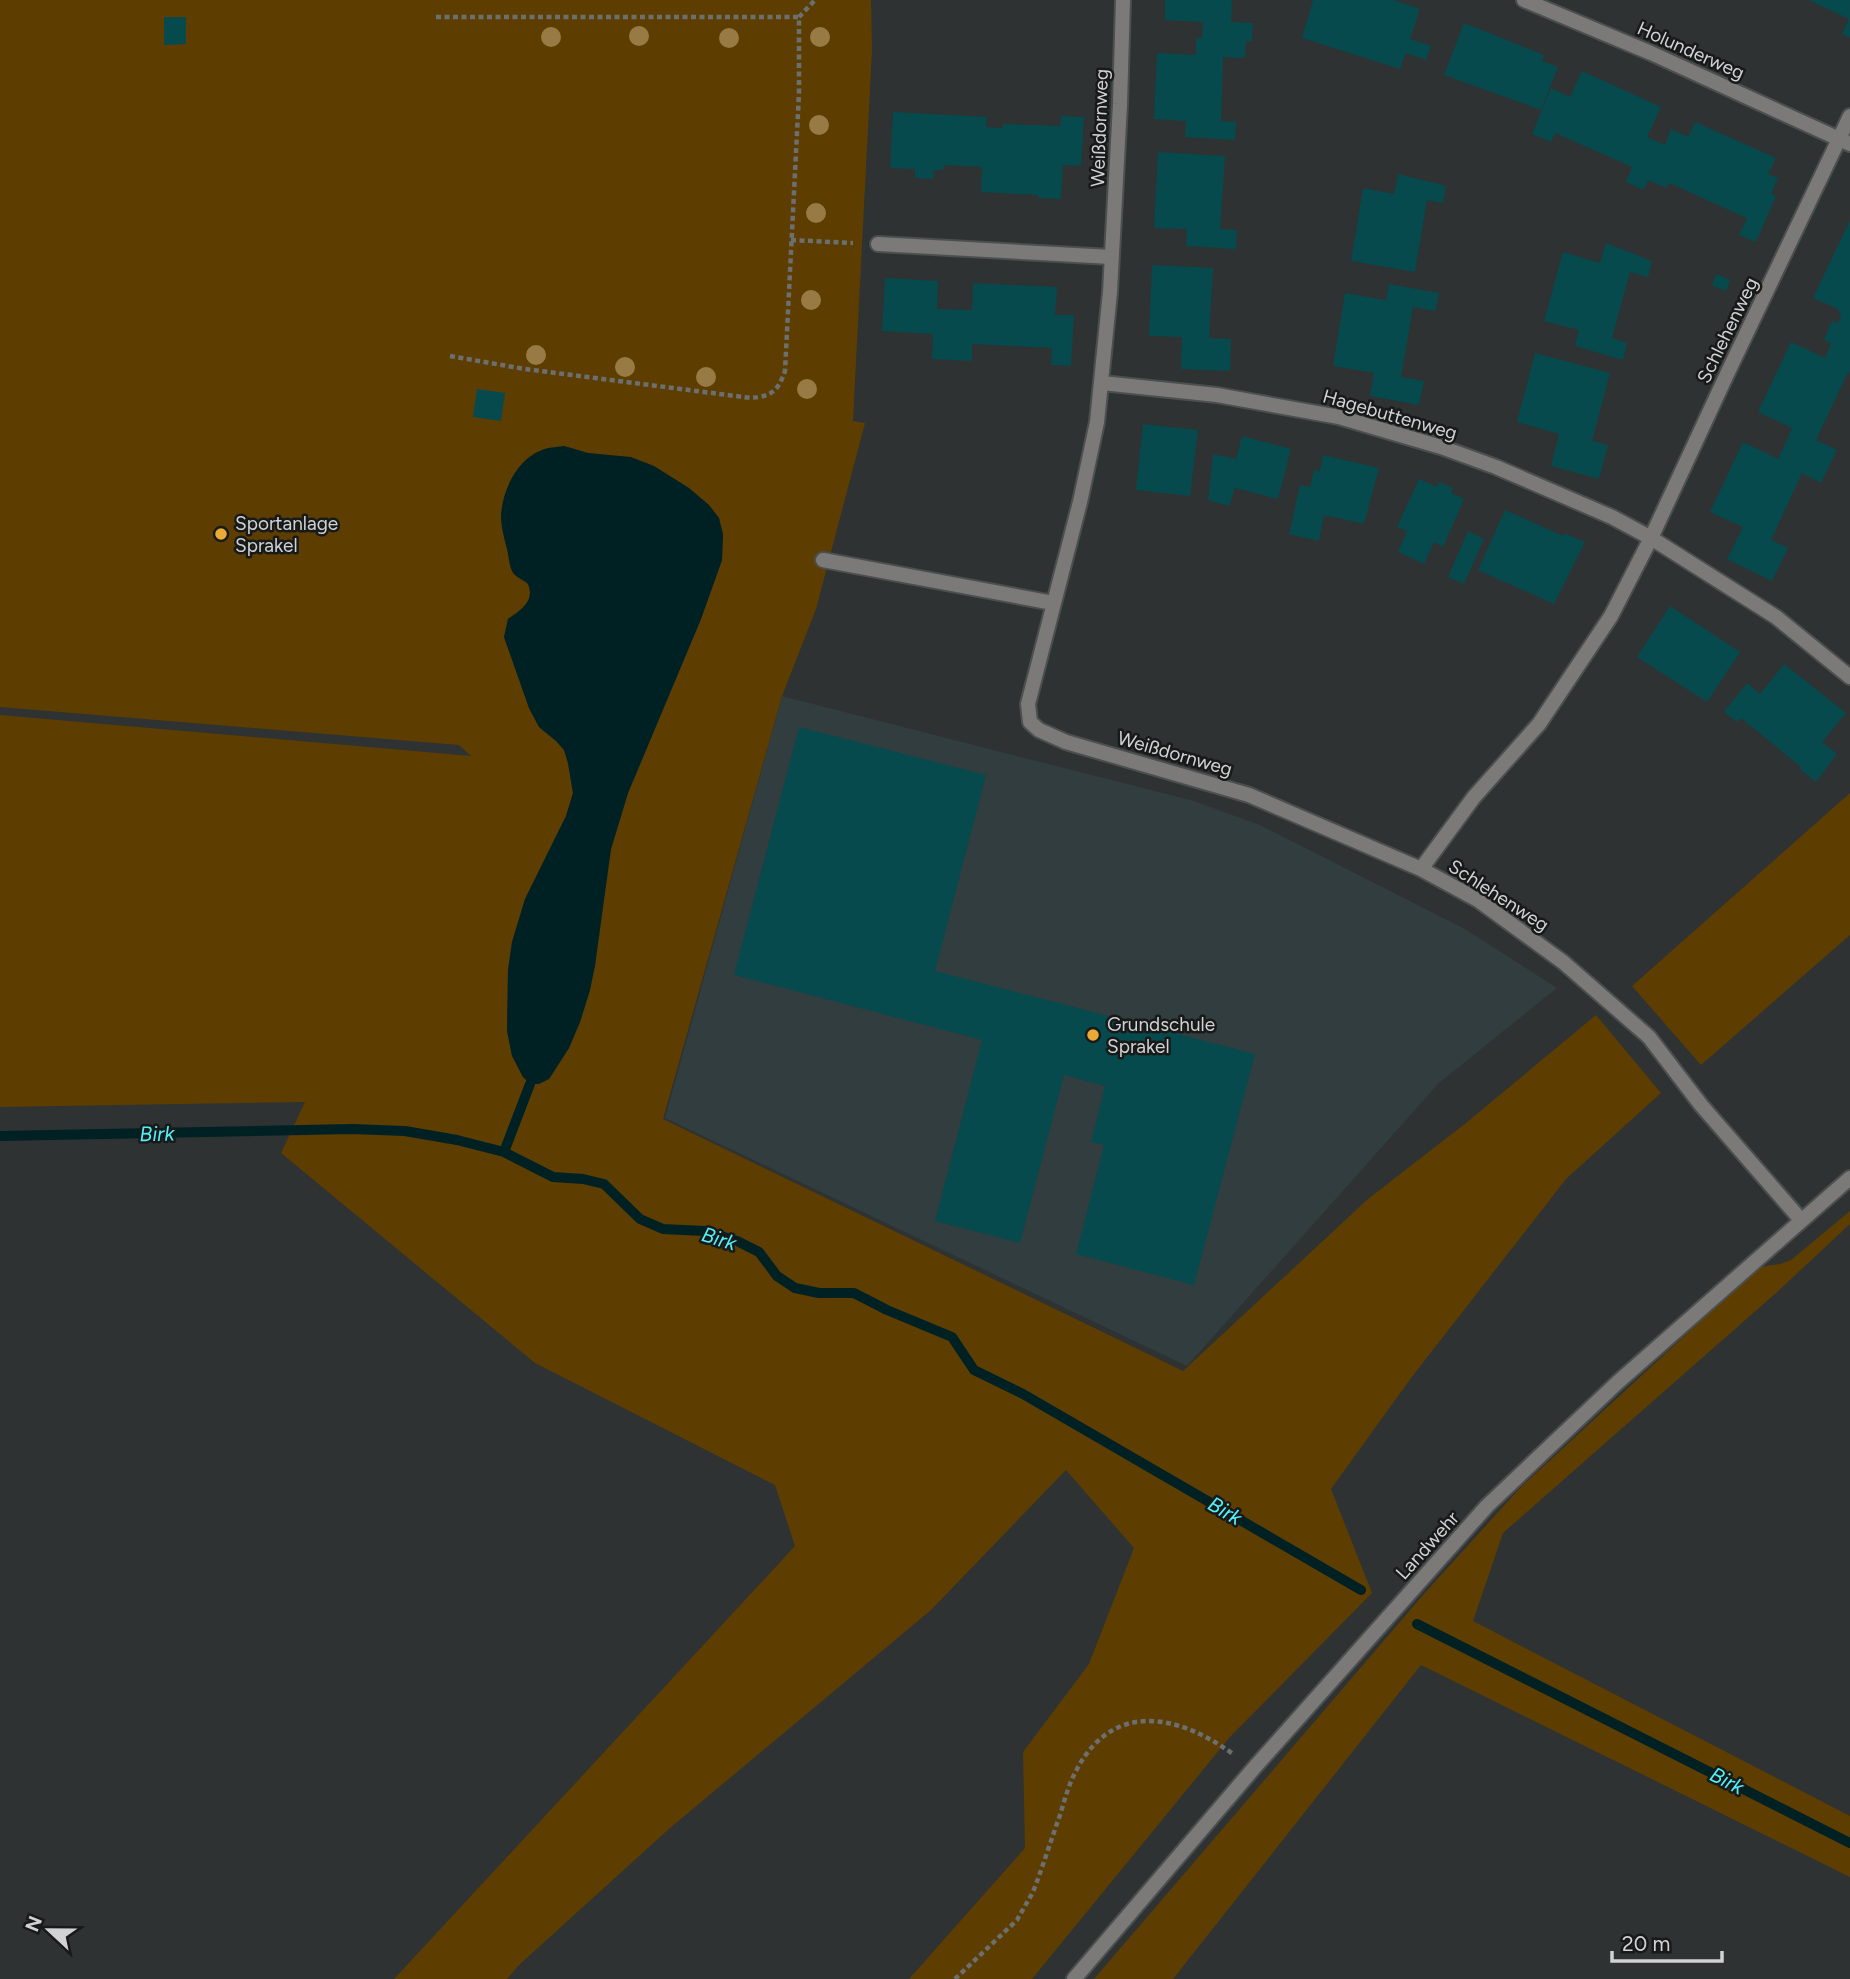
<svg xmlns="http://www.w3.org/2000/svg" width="1850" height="1979" font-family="Figtree,sans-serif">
<rect width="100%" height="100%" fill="#2e3232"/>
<path fill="#313d3e" d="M782,696l412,105 66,24 205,104 92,59 -118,95 -252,283 -522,-248z"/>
<path fill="#5d3e00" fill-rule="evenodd" d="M0,0h871l1,50 -19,371 12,2 -49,186 -34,87 -119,423 520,252 185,-172 98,-76 130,-108 65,78 -95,86 -155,199 -80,111 41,104 -143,145 -197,241h-123l116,-131 -2,-96 66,-88 45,-116 -68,-78 -135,140 -261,218 -151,137 -12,14h-113l401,-433 -20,-61 -240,-122 -254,-210 24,-51 -305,5v-392l471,41 -12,-11 -459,-38zM564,446l24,7 18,2 103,50 9,13 5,16 -1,26 -21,59 -73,174 -17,56 -21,141 -10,32 -11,26 -20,31 -26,-2 -11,-22 -5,-24 1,-61 4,-28 13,-43 41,-83 7,-23 -5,-30 -4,-13 -8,-9 -17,-14 -10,-19 -25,-71 4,-18c14,-10 27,-18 20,-35l-12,-8 -4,-5 -11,-52z
M1850,793v142l-149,130 -69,-79z
M1850,1211v13l-74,69 -273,240 -30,88 377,195v61l-429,-212 -248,314h-79l329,-384 97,-107 239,-221 21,-3 11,-4z"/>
<path fill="#002123" d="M564,446l24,7 43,4 23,9 35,22 20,17 10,13 4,16 -1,26 -21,59 -73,174 -17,56 -16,117 -5,24 -10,32 -11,26 -20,31 -10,5h-9l-7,-7 -11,-21 -5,-25 1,-61 4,-28 13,-43 41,-83 7,-23 -5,-30 -4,-13 -8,-9 -17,-14 -10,-19 -25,-71 4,-18c14,-10 27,-18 20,-35 -4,-4 -10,-6 -13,-9 -6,-5 -6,-19 -8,-26 -3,-11 -6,-22 -6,-33 1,-27 18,-61 47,-68 5,-1 11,-1 16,-2z"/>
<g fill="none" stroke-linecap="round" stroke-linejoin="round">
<path stroke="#002123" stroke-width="10" d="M0,1136l352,-7 53,2 52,9 47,12 49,25 30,2 21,5 36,35 23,10 41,2 33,10 22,11 18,24 18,12 24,5h35l33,17 65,27 22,33 49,24 338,196
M504,1152l26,-68
M1417,1624l433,219"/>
</g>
<path fill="#064a4e" d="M1165,0h67l-1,22 22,1 -1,18h-6l-1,17 -22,-1 -2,64 15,1 -1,18 -50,-3 1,-16 -32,-2 3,-66 39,2v-17h6l1,-16 -38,-2z
M1313,0h81l26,9 -10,30 21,7 -5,14 -20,-7 -6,16 -98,-31z
M1809,0h41v38l-8,-4 7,-15z
M164,17h22v27l-22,1z
M1464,23l80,32 -2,6 16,6 -17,43 -97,-35z
M1582,71l79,36 -14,30 18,8 6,-16 17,8 7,-15 81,36 -8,16 10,4 -7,16 5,2 -20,46 -17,-7 8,-17 -78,-35 -3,5 -18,-8 -4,10 -18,-8 6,-15 -77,-34 -4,9 -19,-8 19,-46 19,9z
M893,112l94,5 -1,10 17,1v-4l57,2 1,-10 23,1 -3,49 -18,-1 -2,34 -23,-1v-3l-57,-3 1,-25 -38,-2 -1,5h-9l-1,9 -18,-1v-9l-25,-1z
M1158,152l67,4 -5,73 17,1 -1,19 -50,-3 1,-17 -33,-1z
M1398,174l48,12 -3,17 -16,-3 -12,72 -64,-11 12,-73 31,6z
M1850,220v153l-2,-1 -32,68 21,10 -16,33 -19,-10 -31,67 17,8 -16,33 -45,-22 16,-32 -33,-15 33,-70 35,17 7,-15 7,-16 -34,-16 33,-70 34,16 6,-15 -7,-3 8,-19 6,2 3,-6 -3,-8 -25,-11z
M1606,243l46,18 -4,16 -18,-5 -18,66 15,5 -4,17 -48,-14 4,-16 -35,-9 19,-69 37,11z
M1152,265l61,3 -4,70 22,1 -1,32 -49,-2 1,-32 -33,-1z
M1716,274l14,6 -4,11 -14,-6z
M885,278l53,3 -1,28 35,1 1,-27 84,4 -2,28h19l-3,51 -20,-1 1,-17 -80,-4v17l-40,-2 1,-25 -51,-3z
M1389,284l50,9 -4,18 -22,-4 -12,70 23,4 -5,24 -49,-9 4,-23 -41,-7 12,-73 41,7z
M1535,353l75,20 -18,68 16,4 -9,34 -48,-13 8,-32 -42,-12z
M477,389l28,4 -4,28 -28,-4z
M1143,424l55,6 -8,66 -54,-6z
M1242,436l49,13 -13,50 -43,-11 -6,18 -21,-6 5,-46 23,5z
M1323,455l56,13 -15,56 -40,-9 -5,26 -30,-7 11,-49 10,2 4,-17 6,1z
M1419,479l18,8 2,-5 14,6 -2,5 13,6 -21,48 -9,-5 -10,22 -26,-12 9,-21 -10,-4z
M1505,510l58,26 1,-3 21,9 -31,62 -76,-34z
M1468,531l16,8 -20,45 -16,-7z
M1670,606l70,46 -33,50 -70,-45z
M1784,664l62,49 -24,29 15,12 -21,28 -17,-14 2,-1 -60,-49 -4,4 -13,-10 23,-29 13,11z
M799,727l187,48 -51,196 320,83 -61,231 -118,-31 28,-109 -13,-3 14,-56 -41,-11 -44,168 -85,-22 47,-181 -248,-65z"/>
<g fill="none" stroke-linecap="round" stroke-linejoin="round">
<defs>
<path id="street" d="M1123,0l-3,104 -10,188 -13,130 -17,80 -52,202 2,18 9,8 27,12 183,53 172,74
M1524,0l127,53 199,91
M878,244l233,13
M1102,383l115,12 122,22 102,30 55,20 116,50 39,21 125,79 74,60
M823,560l230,43
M1801,1220l-100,-115 -52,-68 -86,-75 -85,-62 -57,-31 53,-72 65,-73 72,-108 40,-78 77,-166 122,-256
M1074,1979l180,-211 233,-262 131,-124 232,-204"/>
</defs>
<use href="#street" stroke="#4b4f4f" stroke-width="18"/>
<path stroke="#6c6f70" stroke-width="4.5" stroke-dasharray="5 3.5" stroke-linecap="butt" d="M436,17h363
M791,240l62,3
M450,356l75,13 226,29c21,-2 27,-7 34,-27l14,-278v-76l16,-17
M955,1979l62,-59 16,-28c10,-26 18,-52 27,-77 5,-16 9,-32 17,-46 37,-69 102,-54 156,-15"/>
<use href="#street" stroke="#7b7a78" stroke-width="14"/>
</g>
<g fill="#987a44">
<circle cx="639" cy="36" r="10"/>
<circle cx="551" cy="37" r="10"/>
<circle cx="820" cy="37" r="10"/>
<circle cx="729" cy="38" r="10"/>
<circle cx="819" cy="125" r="10"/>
<circle cx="816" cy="213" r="10"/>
<circle cx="811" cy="300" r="10"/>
<circle cx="536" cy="355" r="10"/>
<circle cx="625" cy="367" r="10"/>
<circle cx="706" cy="377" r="10"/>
<circle cx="807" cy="389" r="10"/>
</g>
<g fill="#e9ab38" stroke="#181a1a" stroke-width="2.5">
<circle cx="221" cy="534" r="7"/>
<circle cx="1093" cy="1035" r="7"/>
</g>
<g text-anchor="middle" stroke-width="5" stroke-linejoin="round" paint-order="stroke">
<g font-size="19" fill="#d0d2d3" stroke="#181a1a">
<text transform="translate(1691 50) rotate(24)" y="7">Holunderweg</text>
<text transform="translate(1099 128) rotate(-88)" y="7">Weißdornweg</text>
<text transform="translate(1727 330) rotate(-64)" y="7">Schlehenweg</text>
<text transform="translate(1390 414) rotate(16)" y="7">Hagebuttenweg</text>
<text transform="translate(1175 753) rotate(16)" y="7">Weißdornweg</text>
<text transform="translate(1499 895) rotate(33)" y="7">Schlehenweg</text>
<text transform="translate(1427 1545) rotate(-48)" y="7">Landwehr</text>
</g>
<g font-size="19" fill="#d0d2d3" stroke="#181a1a" text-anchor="start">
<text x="235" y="530">Sportanlage<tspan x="235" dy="22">Sprakel</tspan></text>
<text x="1107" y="1031">Grundschule<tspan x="1107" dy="22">Sprakel</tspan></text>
</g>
<g font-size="21" font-style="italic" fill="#4ff2fb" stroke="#181a1a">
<text transform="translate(157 1134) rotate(-1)" y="7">Birk</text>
<text transform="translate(719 1239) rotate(17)" y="7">Birk</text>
<text transform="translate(1225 1511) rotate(30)" y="7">Birk</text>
<text transform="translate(1727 1781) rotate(27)" y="7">Birk</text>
</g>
</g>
<g transform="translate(49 1930) rotate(292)" stroke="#181a1a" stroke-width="5" paint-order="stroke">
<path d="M0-5L12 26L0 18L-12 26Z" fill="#d0d2d3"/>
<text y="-10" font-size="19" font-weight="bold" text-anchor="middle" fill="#d0d2d3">N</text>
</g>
<path d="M1612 1951v10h110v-10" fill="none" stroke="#d0d2d3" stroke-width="3.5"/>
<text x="1622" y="1951" font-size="21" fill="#d0d2d3" stroke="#181a1a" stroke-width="5" paint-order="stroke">20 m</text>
</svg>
